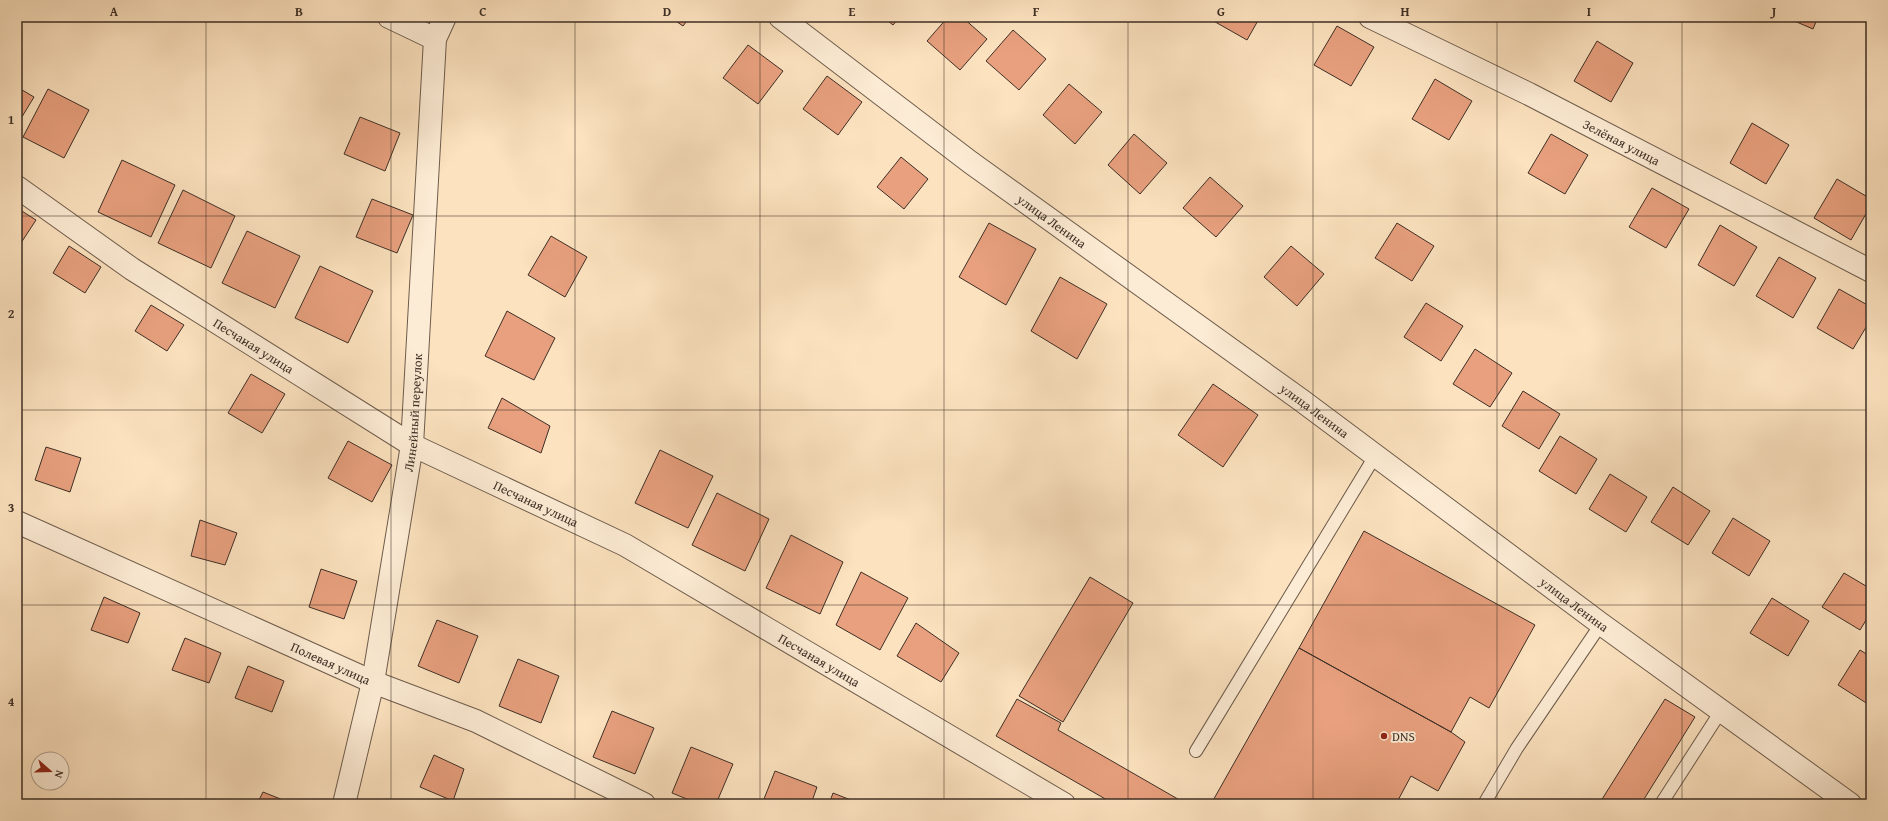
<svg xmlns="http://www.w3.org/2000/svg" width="1888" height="821" font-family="'Gentium Book Plus',serif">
<rect width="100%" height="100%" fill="#fce2bf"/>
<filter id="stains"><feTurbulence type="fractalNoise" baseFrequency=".005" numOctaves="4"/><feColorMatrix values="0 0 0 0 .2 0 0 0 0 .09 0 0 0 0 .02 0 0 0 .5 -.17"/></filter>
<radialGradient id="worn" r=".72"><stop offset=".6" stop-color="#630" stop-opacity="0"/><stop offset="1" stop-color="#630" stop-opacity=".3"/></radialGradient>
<path fill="#e8a07e" stroke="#3e2f26" d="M670,17h20l-7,9z
M883,17h17l-7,8z
M948,17h14l25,22 -27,31 -33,-29z
M1211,17h49l-13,23 -37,-21z
M1785,17h33l-5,12z
M1337,26l37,21 -23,39 -37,-21z
M1013,30l33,29 -27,31 -33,-29z
M1597,41l36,22 -22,39 -37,-21z
M748,45l35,26 -25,33 -35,-26z
M827,76l35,26 -24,33 -35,-26z
M1435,79l37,22 -23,39 -37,-21z
M1069,84l33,28 -27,32 -32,-29z
M17,87l17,10 -17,28z
M48,89l41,21 -25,48 -41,-21z
M360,117l40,16 -15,38 -41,-17z
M1752,123l37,22 -23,39 -36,-21z
M1134,134l33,29 -27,31 -32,-29z
M1551,134l37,21 -23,39 -37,-21z
M901,157l27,22 -24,30 -27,-22z
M122,160l53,25 -24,52 -53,-25z
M1210,177l33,29 -27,31 -33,-29z
M1837,179l34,20v6l-20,35 -37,-22z
M1652,188l37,21 -23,39 -37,-21z
M183,190l52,26 -24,52 -53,-25z
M372,199l41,16 -16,38 -41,-16z
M17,208l19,12 -17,26 -2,-2z
M989,223l47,26 -30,56 -47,-28z
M1397,223l37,23 -22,35 -37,-23z
M1720,225l37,22 -23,39 -36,-21z
M247,231l53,25 -25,52 -53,-25z
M551,236l36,21 -22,40 -37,-22z
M69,246l32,21 -16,26 -32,-20z
M1291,246l33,28 -27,32 -33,-29z
M1779,257l37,21 -23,40 -37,-22z
M320,266l53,25 -25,52 -53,-25z
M1060,277l47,27 -30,55 -46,-28z
M1839,289l32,18v12l-18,30 -36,-21z
M1426,303l37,23 -22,35 -37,-24z
M151,305l33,20 -17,26 -32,-20z
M507,311l48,27 -21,42 -49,-24z
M1475,349l37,24 -22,34 -37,-23z
M251,374l34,20 -23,39 -34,-20z
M1213,384l45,31 -35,52 -45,-32z
M1523,391l37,23 -21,35 -37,-23z
M502,398l48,28 -9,27 -53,-25z
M1560,436l37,23 -21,35 -37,-23z
M348,441l44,24 -20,37 -44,-24z
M46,447l35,11 -11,34 -35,-12z
M660,450l53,26 -25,52 -53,-25z
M1610,474l37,23 -21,35 -37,-23z
M1673,487l37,24 -22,34 -37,-23z
M717,493l52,26 -24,52 -53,-26z
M1733,518l37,23 -21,35 -37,-23z
M200,520l37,13 -12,32 -34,-9z
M1364,531l171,94 -46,83 -19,-11 -19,35 -152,-84z
M791,535l52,27 -23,52 -54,-26z
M321,569l36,12 -13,38 -35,-12z
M861,572l47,26 -28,52 -44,-25z
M1844,573l27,16v23l-11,18 -38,-23z
M1090,577l43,26 -70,119 -44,-26z
M104,597l36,16 -12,30 -37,-13z
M1772,598l37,23 -21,35 -38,-23z
M437,620l41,16 -19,47 -41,-17z
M916,623l43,30 -18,29 -44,-26z
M185,638l36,15 -12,30 -37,-13z
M1299,648l152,84 14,10 -27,49 -27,-15 -15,28h-185z
M1860,650l11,7v49l-33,-21z
M518,659l41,17 -18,47 -42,-17z
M248,666l36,15 -12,31 -37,-14z
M1017,699l44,24 -3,7 125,72 -1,2h-68l-118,-68z
M1665,699l30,18 -54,87h-42z
M612,711l42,17 -19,46 -42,-17z
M691,747l42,17 -17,40h-17l-27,-11z
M434,755l30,14 -11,32 -33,-14z
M775,771l42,16 -6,17h-49z
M263,792l30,12h-36z
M833,793l28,11h-32z"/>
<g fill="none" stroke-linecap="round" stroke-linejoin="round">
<defs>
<path id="service" d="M1196,751l179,-295
M1484,804l33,-56 84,-124
M1661,804l60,-93"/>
<g id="minor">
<path d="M389,17l46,22"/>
<path id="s1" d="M780,17l190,145 331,238 300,224 249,180"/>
<path id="s2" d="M1370,17l159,77 342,177"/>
<path id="s3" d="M17,187l115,82 280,176 213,100 439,259"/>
<path id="s4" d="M17,522l356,160 103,39 168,83"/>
<path id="s5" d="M344,804l29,-122 39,-237 23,-406 10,-22"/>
</g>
</defs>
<use href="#service" stroke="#6e5c4c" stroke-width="14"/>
<use href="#minor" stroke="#6e5c4c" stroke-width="24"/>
<use href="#service" stroke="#fdecd5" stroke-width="12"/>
<use href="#minor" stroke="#fdecd5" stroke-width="22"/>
</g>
<path fill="none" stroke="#3e2f26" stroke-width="1" stroke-opacity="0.55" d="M206,17v787M391,17v787M575,17v787M760,17v787M944,17v787M1128,17v787M1313,17v787M1497,17v787M1682,17v787M17,216h1854M17,410h1854M17,605h1854"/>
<circle fill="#8f2418" stroke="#fdecd5" stroke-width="1.5" cx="1384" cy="736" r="4"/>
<g text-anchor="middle" stroke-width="3.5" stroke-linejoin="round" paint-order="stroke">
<g font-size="13" fill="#3e2f26" stroke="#fdecd5">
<text dy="5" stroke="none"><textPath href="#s2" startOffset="281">Зелёная улица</textPath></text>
<text dy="5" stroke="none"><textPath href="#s1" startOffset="340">улица Ленина</textPath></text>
<text dy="5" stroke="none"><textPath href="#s3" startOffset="285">Песчаная улица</textPath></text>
<text dy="5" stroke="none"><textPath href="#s1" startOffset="664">улица Ленина</textPath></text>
<text dy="5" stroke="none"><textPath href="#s5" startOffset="398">Линейный переулок</textPath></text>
<text dy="5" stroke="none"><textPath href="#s3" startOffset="609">Песчаная улица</textPath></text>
<text dy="5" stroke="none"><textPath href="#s1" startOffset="988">улица Ленина</textPath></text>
<text dy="5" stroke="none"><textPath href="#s3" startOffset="933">Песчаная улица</textPath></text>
<text dy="5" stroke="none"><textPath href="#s4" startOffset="344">Полевая улица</textPath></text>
</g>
<g font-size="13" fill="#3e2f26" stroke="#fdecd5" text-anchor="start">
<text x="1392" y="741">DNS</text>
</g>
</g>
<rect width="1888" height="821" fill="none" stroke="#fce2bf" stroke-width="44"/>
<g transform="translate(50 771) rotate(110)"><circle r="19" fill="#fdecd5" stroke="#b1a08f"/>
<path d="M0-3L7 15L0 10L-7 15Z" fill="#8f2418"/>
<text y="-6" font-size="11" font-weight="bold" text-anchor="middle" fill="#3e2f26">N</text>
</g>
<rect x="22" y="22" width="1844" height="777" fill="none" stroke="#3e2f26" stroke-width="1.5"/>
<g font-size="13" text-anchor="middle" font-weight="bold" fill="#3e2f26">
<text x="114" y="16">A</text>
<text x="299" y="16">B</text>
<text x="483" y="16">C</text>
<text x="667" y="16">D</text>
<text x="852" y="16">E</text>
<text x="1036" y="16">F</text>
<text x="1221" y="16">G</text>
<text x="1405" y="16">H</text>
<text x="1589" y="16">I</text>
<text x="1774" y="16">J</text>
<text x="11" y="124">1</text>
<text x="11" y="318">2</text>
<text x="11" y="512">3</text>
<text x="11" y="706">4</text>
</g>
<rect width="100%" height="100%" filter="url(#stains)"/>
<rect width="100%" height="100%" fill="url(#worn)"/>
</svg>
